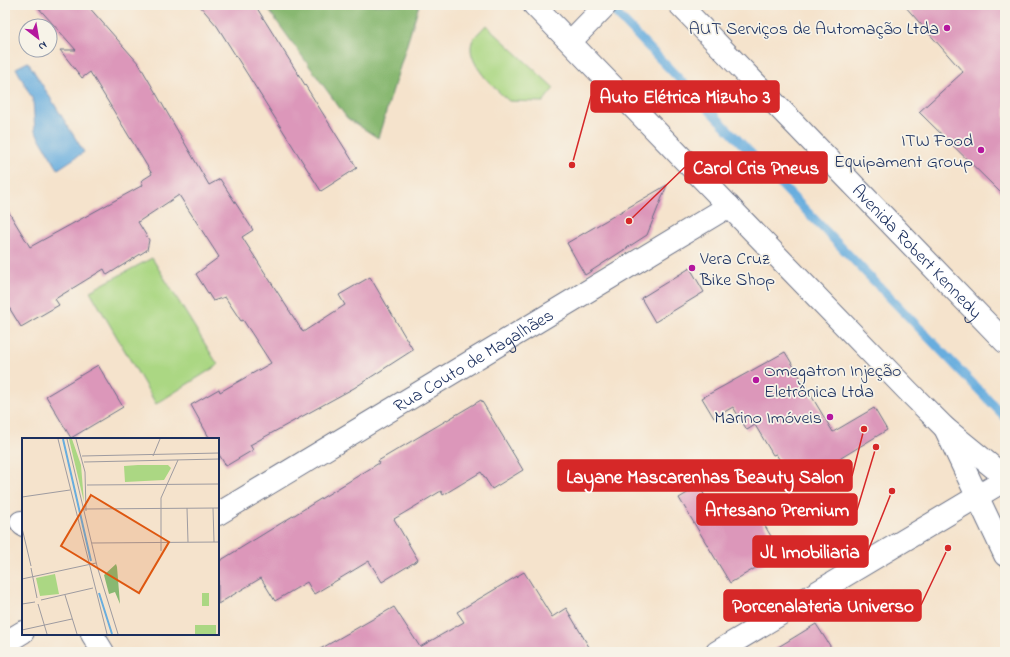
<svg xmlns="http://www.w3.org/2000/svg" width="1010" height="657" font-family="'Indie Flower',sans-serif">
<rect width="100%" height="100%" fill="#f7f3e8"/>
<filter id="ink" filterUnits="userSpaceOnUse"><feTurbulence type="fractalNoise" baseFrequency=".025" numOctaves="2"/><feDisplacementMap in="SourceGraphic" scale="8" xChannelSelector="R" yChannelSelector="G"/><feConvolveMatrix kernelMatrix="1 2 1 2 8 2 1 2 1" color-interpolation-filters="sRGB"/></filter>
<filter id="wash" filterUnits="userSpaceOnUse"><feTurbulence type="fractalNoise" baseFrequency=".012" numOctaves="4" result="noise"/><feDisplacementMap in="SourceGraphic" scale="16" xChannelSelector="R" yChannelSelector="G"/><feGaussianBlur stdDeviation="0.9" result="paint"/><feColorMatrix in="noise" values="0 0 0 0 0 0 0 0 0 0 0 0 0 0 0 0 0 1.4 0 .05"/><feComposite in="paint" operator="in"/></filter>
<g filter="url(#wash)">
<rect width="100%" height="100%" fill="#f5e3cc"/>
<path fill="#abd783" stroke="#638370" d="M486,25l68,63 -11,14 -34,-1c-14,-12 -44,-39 -37,-59 2,-6 10,-12 14,-17z
M152,258l66,107 -62,39 -66,-113z"/>
<path fill="#88b871" stroke="#527468" d="M265,5h154l-41,133 -31,-20z"/>
<path fill="#68adde" stroke="#426e9e" d="M28,62l56,90 -26,17 -23,-38 -2,-31 -17,-32z"/>
<g fill="none" stroke-linecap="round" stroke-linejoin="round">
<path stroke="#68adde" stroke-width="9" d="M608,5l397,412"/>
</g>
<g id="blocks">
<path fill="#dc97ba" d="M36,5h51l52,59 70,121 11,-6 33,51 -11,7 61,95 42,-27 -6,-10 31,-18 43,73 -59,38 -104,57 3,5 -27,16 -8,-13v-14h-8l-19,-34 28,-16 1,3 51,-29 -28,-43 -2,1 -16,-24 -12,4 -17,-27 23,-17 -40,-62 -41,27 11,18 -2,10 -40,25 -3,-6 -49,30 4,6 -38,22 -16,-26v-95l25,41 113,-62 -2,-4 11,-7 -62,-102 -8,6 -22,-28h16z
M199,5h56l102,163 -36,23 -104,-165z
M904,5h101v192l-86,-85 44,-40z
M667,185l-20,50 -62,40 -18,-32z
M690,268l14,24 -49,30 -14,-24z
M785,352l48,80 41,-24 13,22 -92,56 -19,-32 -3,1 -18,-30 -8,5 -14,-23 -19,11 -12,-20z
M98,365l25,42 -52,31 -25,-42z
M481,400l42,70 -31,19 -11,-17 -38,23 -2,-4 -47,28 24,41 -36,22 -13,-21 -55,33 -7,-12 -32,19 -14,-23 -43,26v-42l161,-99 -1,-2z
M699,486l20,34 31,-19 31,52 -51,30 -51,-85z
M524,572l28,45 14,-9 26,44h-277l79,-45 26,40 44,-25 -7,-10z
M816,624l18,28h-64z"/>
</g>
</g>
<g filter="url(#ink)">
<use href="#blocks" fill-opacity="0" stroke="#676e84" stroke-width="1"/>
<g fill="none" stroke-linecap="round" stroke-linejoin="round">
<defs>
<g id="street">
<path d="M571,41l35,-36"/>
<path id="s1" d="M218,514l511,-308"/>
<path d="M21,522l2,3"/>
<path d="M92,634l11,18"/>
<path d="M5,643l18,-11"/>
<path d="M717,652l288,-172"/>
</g>
<path id="secondary" d="M945,428l60,127"/>
<g id="primary">
<path d="M534,5l374,386 37,37 60,49"/>
<path id="s2" d="M680,5l325,337"/>
</g>
</defs>
<use href="#street" stroke="#676e84" stroke-width="24"/>
<use href="#secondary" stroke="#676e84" stroke-width="24"/>
<use href="#primary" stroke="#676e84" stroke-width="24"/>
<use href="#street" stroke="#fff" stroke-width="22"/>
<use href="#secondary" stroke="#fff" stroke-width="22"/>
<use href="#primary" stroke="#fff" stroke-width="22"/>
</g>
</g>
<g fill="#b5179e" stroke="#f7f3e8" stroke-width="1.5">
<circle cx="947" cy="28" r="4"/>
<circle cx="981" cy="150" r="4"/>
<circle cx="692" cy="268" r="4"/>
<circle cx="756" cy="380" r="4"/>
<circle cx="830" cy="417" r="4"/>
</g>
<g text-anchor="middle" stroke-width="3.5" stroke-linejoin="round" paint-order="stroke">
<g font-size="18" fill="#1b2f5e" stroke="#f7f3e8" text-anchor="end">
<text x="939" y="34">AUT Serviços de Automação Ltda</text>
<text x="973" y="146">ITW Food<tspan x="973" dy="21">Equipament Group</tspan></text>
<text x="700" y="264" text-anchor="start">Vera Cruz<tspan x="700" dy="21">Bike Shop</tspan></text>
<text x="764" y="376" text-anchor="start">Omegatron Injeção<tspan x="764" dy="21">Eletrônica Ltda</tspan></text>
<text x="822" y="423">Marino Imóveis</text>
</g>
<g font-size="18" fill="#1b2f5e" stroke="#f7f3e8">
<text dy="6" stroke="none"><textPath href="#s2" startOffset="342">Avenida Robert Kennedy</textPath></text>
<text dy="6" stroke="none"><textPath href="#s1" startOffset="298">Rua Couto de Magalhães</textPath></text>
</g>
</g>
<g transform="translate(22 438)">
<rect width="197" height="197" fill="#f5e3cc"/>
<path d="M47,1h3l9,26 3,37zM116,27h30l3,3 -7,12 -39,2 -1,-16zM33,136l4,20 -19,2 -4,-18zM180,155h7v13h-7zM173,187h21v9h-21z" fill="#abd783"/>
<path d="M94,126l1,3 3,37 -5,-12 -6,2 -5,-19z" fill="#88b871"/>
<path fill="none" stroke="#68adde" stroke-width="2" d="M41,1l28,122M77,155l13,41"/>
<path fill="none" stroke="#9e9ba0" stroke-width="1" d="M36,1l49,195M45,1l30,127 21,68M54,1l9,33 1,39M60,18l137,-3M131,18l7,-17M62,24l135,-3M65,47l132,-1M0,59l48,-7M165,70l1,34M191,70l1,34M61,71l136,-1M0,90l9,38M70,105l127,-1M139,113v-53l17,-38M9,130l6,30M0,141l74,-16M43,157l12,39M19,162l52,-12M0,166l13,-2M16,166l9,30M0,192l50,-11"/>
<path fill="#de5710" fill-opacity="0.15" stroke="#de5710" stroke-width="2" d="M69,57l78,47 -30,51 -78,-47z"/>
<rect width="197" height="197" fill="none" stroke="#1b2f5e" stroke-width="2"/>
</g>
<path fill="none" stroke="#d62828" stroke-width="1.5" d="M572 165L591 96M629 221L685 167M864 429L852 476M876 447L857 510M892 491L868 551M948 548L921 605"/>
<g fill="#d62828" stroke="#f7f3e8" stroke-width="1.5">
<circle cx="572" cy="165" r="4"/>
<circle cx="629" cy="221" r="4"/>
<circle cx="864" cy="429" r="4"/>
<circle cx="876" cy="447" r="4"/>
<circle cx="892" cy="491" r="4"/>
<circle cx="948" cy="548" r="4"/>
</g>
<g fill="#d62828" stroke="#d62828" stroke-width="1.5">
<rect x="591" y="81" width="188" height="31" rx="4"/>
<rect x="685" y="152" width="142" height="31" rx="4"/>
<rect x="558" y="460" width="294" height="31" rx="4"/>
<rect x="697" y="494" width="160" height="31" rx="4"/>
<rect x="753" y="536" width="115" height="31" rx="4"/>
<rect x="724" y="590" width="197" height="31" rx="4"/>
</g>
<g font-size="19" text-anchor="middle" font-weight="bold" fill="#fff">
<text x="685" y="103">Auto Elétrica Mizuho 3</text>
<text x="756" y="174">Carol Cris Pneus</text>
<text x="705" y="483">Layane Mascarenhas Beauty Salon</text>
<text x="777" y="516">Artesano Premium</text>
<text x="810" y="558">JL Imobiliaria</text>
<text x="823" y="612">Porcenalateria Universo</text>
</g>
<rect width="1010" height="657" fill="none" stroke="#f7f3e8" stroke-width="20"/>
<g transform="translate(38 38) rotate(149)"><circle r="19" fill="#f7f3e8" stroke="#9fa5b1"/>
<path d="M0-3L7 15L0 10L-7 15Z" fill="#b5179e"/>
<text y="-6" font-size="11" font-weight="bold" text-anchor="middle" fill="#1b2f5e">N</text>
</g>
</svg>
